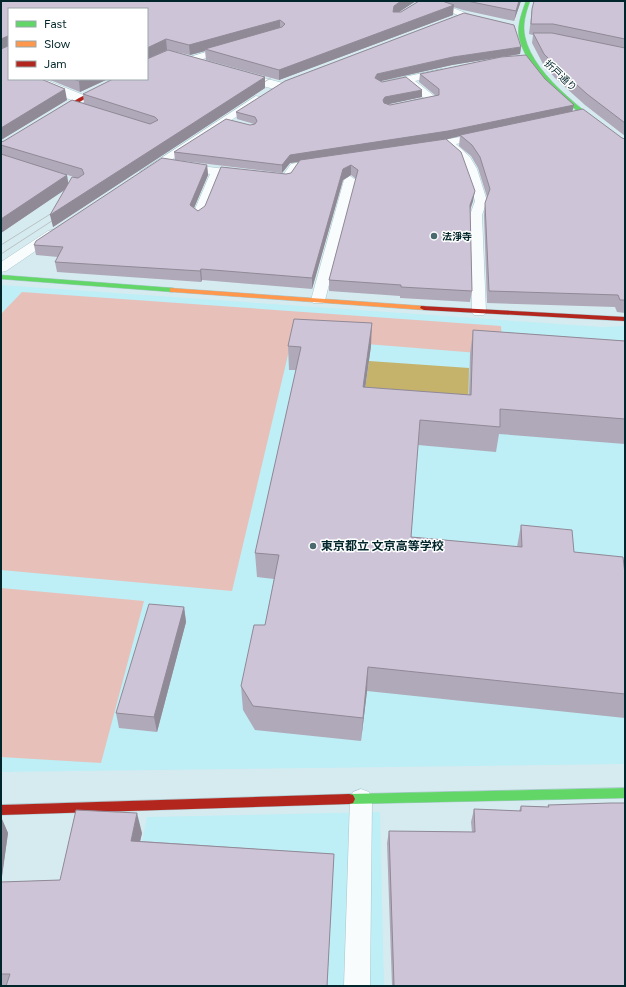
<svg xmlns="http://www.w3.org/2000/svg" width="626" height="987" font-family="Figtree,'Noto Sans JP',sans-serif">
<rect width="100%" height="100%" fill="#d6ebf0"/>
<path fill="#beeef6" d="M1,285l601,42 23,-1v438l-624,8z
M380,812l4,174h-271l34,-169z"/>
<path fill="#e7c0ba" d="M22,292l479,34 2,29 -211,-17 -60,253 -231,-21v-256z
M1,588l143,13 -43,162 -100,-6z"/>
<path fill="#c5b26b" d="M369,361l100,7 -1,51 -106,-8z"/>
<g fill="none" stroke-linecap="round" stroke-linejoin="round">
<defs>
<path id="lane" d="M422,1h13l36,14 -5,3 -3,-1z
M226,46l5,3 -2,2 -43,13 -5,-3 2,-2z
M442,69l5,3 -1,2 -31,7 22,17 1,2 -1,2 -27,3 -1,-2 1,-2 14,-3 -19,-15 -20,4 -5,-3 5,-3z
M256,96l4,1 1,2 -1,2 -110,73h-8l-2,-2z
M482,133l4,1 2,2 -2,2 -30,6 14,13 7,12 10,32 -5,14 4,97 -2,3h-10l-2,-3 -2,-97 5,-14 -10,-32 -4,-8 -16,-15 -18,3 -6,-3 6,-3z
M318,159l4,1 2,2 -2,2 -23,5 -9,13h-20l-6,-4 6,-4 13,1 8,-11z
M184,164l58,7 6,4 -6,4 -21,-3 -17,40 -6,4 -6,-4 18,-42 -30,-5 -2,-2 2,-2z
M350,176l6,4 -31,120 -2,3h-10l-2,-3 33,-120z
M52,230l4,1 2,3 -2,3 -50,34 -5,1v-10l47,-31z
M361,789l8,3 3,7 -2,187h-26l6,-187 3,-7z"/>
<path id="street" d="M237,71l46,12 2,3 -2,3 -5,1 -46,-12 -2,-3z
M26,79h18l42,17 2,3 -2,3h-10l-48,-20z"/>
<path id="fast" d="M526,1h4c-4,11 -8,24 -5,36 9,41 68,80 100,105v5c-9,-4 -17,-12 -25,-18 -28,-22 -73,-55 -81,-92 -2,-12 3,-25 7,-36z
M1,275l172,13 4,2 -4,2 -172,-13z
M625,788v10l-276,6 -4,-1 -2,-4 2,-4 4,-1z"/>
<path id="slow" d="M170,288l254,18 4,2 -4,2 -251,-18h-3z"/>
<path id="jam" d="M117,79h7l-41,21 -82,50v-5l78,-47z
M421,306l204,11v4l-201,-11 -4,-2z
M349,794l4,1 2,4 -2,4 -4,1 -348,11v-10z"/>
</defs>
<use href="#lane" stroke="#a8c7cd" stroke-width="1"/>
<use href="#street" stroke="#a8c7cd" stroke-width="1"/>
<use href="#fast" stroke="#a8c7cd" stroke-width="1"/>
<use href="#slow" stroke="#a8c7cd" stroke-width="1"/>
<use href="#jam" stroke="#a8c7cd" stroke-width="1"/>
<use href="#lane" fill="#f9fcfd" fill-rule="evenodd"/>
<use href="#street" fill="#f9fcfd" fill-rule="evenodd"/>
<use href="#fast" fill="#63d668" fill-rule="evenodd"/>
<use href="#slow" fill="#ff974d" fill-rule="evenodd"/>
<use href="#jam" fill="#b3261e" fill-rule="evenodd"/>
<path stroke="#bbc2c4" stroke-width="1" d="M255,88l25,-16
M1,245l59,-37
M1,254l60,-39"/>
</g>
<path fill="#b0a9b9" fill-rule="evenodd" d="M1,1h415l-17,11h2l18,-11h102l-7,20 -51,-11 -10,-3v8l-174,65 -73,-20 -1,-9 -15,4 -23,-5 -20,9 -138,-50v70l58,21 -66,40z
M625,1v135l-40,-31 -30,-27 -12,-14 -11,-21 1,-8 -4,-1 3,-25z
M521,47l-1,7 -68,11 -72,16 42,16 -35,7 3,1 46,-9 -17,-14 1,-8 125,5 27,32 50,27 3,1v174l-8,-1 -2,-5 -128,-4 -3,-88 1,-12 2,-6 -9,-29 -7,-12 -12,-10 1,-10 -13,3 26,62 -3,10 2,80 -2,11 -70,-4v-2l-71,-5v-11l27,-101 -5,-4 -8,5 -31,109 -110,-9 -1,2 -144,-10 -2,-10 3,-5 -22,-2 -2,-10 173,-80 1,10 -14,33 4,3 93,-38 8,-11 -9,1 -8,10 -107,-13 -1,-8 80,-28 -17,-5 -1,-7z
M48,79h60l-28,13z
M265,88l-212,139 12,-38 -64,44v-91l3,-1 80,-37 -1,-10zM58,172l16,5 -6,7z
M473,330l152,11v103l-126,-10 -3,18 -78,-7 -7,92 106,10 4,-22 53,27 51,22v144l-258,-27 -6,50 -106,-11 -12,-20 -2,-24 24,-61 9,-46 -17,-2 -2,-24 41,-183h-7l-1,-24h83l-6,41 104,8 1,-41z
M184,607l2,15 -29,110 -38,-4 -3,-15z
M548,805l77,181h-233l-5,-143 2,-12 83,1 -1,-10 3,-13 45,2 2,-5 27,1z
M1,817l7,16 -7,49 59,-2 82,-47 -2,8 194,13 -7,132h-326z"/>
<path fill="#908996" d="M401,1h15l-23,15 1,-10z
M519,1h2l-7,20 2,-10z
M454,5l-1,10 -174,65v-10z
M280,20v10l-75,19v2l-15,4 -1,-10z
M8,36l1,11 -8,3v-11z
M166,39l1,11 -20,9v-11z
M521,47l-1,7 -68,11 -75,17 -2,-4 2,-4 76,-17z
M265,77v11l-212,139 -3,-12z
M84,79h24l-28,13 -1,-11z
M65,89l2,11 -66,40v-12z
M422,90v7l-37,8 -2,-5 2,-3z
M574,105l-2,8 -112,22v1l-12,3 -158,24 -8,10v-8l8,-10z
M207,165l1,10 -17,40 -1,-10z
M351,165v10l-8,5 -31,109v-11l31,-109z
M67,175l2,12 -68,46v-14z
M475,191l-2,10 -5,14 2,-10z
M201,269l1,11 -1,2 -1,-11z
M372,323l-1,23 -9,65 1,-24z
M184,607l2,15 -29,110 -3,-15z
M368,667l-1,24 -6,50 2,-23z
M137,813l5,20 -6,27 -5,-19z
M1,817l7,16 -7,51z"/>
<path fill="#cdc4d7" stroke="#908996" d="M1,1h400l-7,5 -1,6h8l18,-11h23l12,4 -175,65 -74,-21 77,-22 3,-3 -5,-4 -91,25 -23,-6 -19,9v-39h-138v70h32l24,10 -64,39v-79l7,-3v-10l-7,3z
M467,1h52l-3,10z
M534,1h91v38l-72,-15h-22l1,-15z
M464,13l50,12 7,22 -68,10 -76,17 -2,4 7,4 24,-5 16,13 -37,7 -2,3 1,3 6,2 49,-10v-6l-19,-15 81,-17 25,-2 19,24 29,26 -126,26 -158,24 -8,10 -108,-13 52,-33 24,6 5,-1 2,-3 -2,-4 -19,-5 49,-31z
M533,33h19l73,15v75l-38,-29 -30,-27 -13,-13z
M168,50l97,27 -215,138 22,-38 6,1 6,-4 -2,-5 -81,-24v-3l3,-1 68,-41 78,24 8,-4 -3,-3 -72,-23 30,-15h34v-20z
M73,79h11l-5,2z
M583,109l39,29 3,1v161h-5l-2,-5 -129,-4 -4,-88 5,-14 -10,-32 -8,-12 -12,-10z
M446,139l15,13 14,39 -5,14 2,86 -71,-4v-2l-72,-5 29,-110 -7,-5 -8,4 -31,109 -111,-9 -1,2 -145,-9 8,-15 -29,-2 2,-4 126,-83 45,7 -17,40 8,6 7,-5 16,-39 65,7 5,-1 9,-13z
M1,154l66,21 -66,44z
M294,319l78,4 -9,64 108,8 2,-65 152,11v78l-125,-10v18l-80,-7 -9,117 111,10 -1,-22 51,5 2,22 49,5 2,17v120l-257,-27 -5,51 -110,-12 -12,-20 13,-61h11l14,-70 -24,-2 46,-206 -13,-1z
M149,604l35,3 -30,110 -38,-4z
M611,803h14v183h-231l-5,-155 86,1 -1,-23 47,2v-5l28,1 -1,-2z
M76,810l61,3 -6,28 203,13 -7,132h-321l4,-12h-9v-92l59,-2z"/>
<g fill="#4b6a6f" stroke="#fff" stroke-width="1.5">
<circle cx="434" cy="236" r="4"/>
<circle cx="313" cy="546" r="4"/>
</g>
<g text-anchor="middle" stroke-width="3" stroke-linejoin="round" paint-order="stroke">
<g font-size="10" fill="#00252a" stroke="#fff">
<text transform="translate(561 75) rotate(43)" y="4">折戸通り</text>
</g>
<g font-size="10" font-weight="bold" fill="#00252a" stroke="#fff" text-anchor="start">
<text x="442" y="240">法淨寺</text>
</g>
<g font-size="12" font-weight="bold" fill="#00252a" stroke="#fff" text-anchor="start">
<text x="321" y="550">東京都立 文京高等学校</text>
</g>
</g>
<rect width="626" height="987" fill="none" stroke="#00252a" stroke-width="4"/>
<rect x="8" y="8" width="140" height="72" fill="#ffffff" stroke="#99a8aa"/>
<rect x="16" y="21" width="20" height="6" fill="#63d668" stroke="#99a8aa"/>
<text x="44" y="28" font-size="12" fill="#00252a">Fast</text>
<rect x="16" y="41" width="20" height="6" fill="#ff974d" stroke="#99a8aa"/>
<text x="44" y="48" font-size="12" fill="#00252a">Slow</text>
<rect x="16" y="61" width="20" height="6" fill="#b3261e" stroke="#99a8aa"/>
<text x="44" y="68" font-size="12" fill="#00252a">Jam</text>
</svg>
